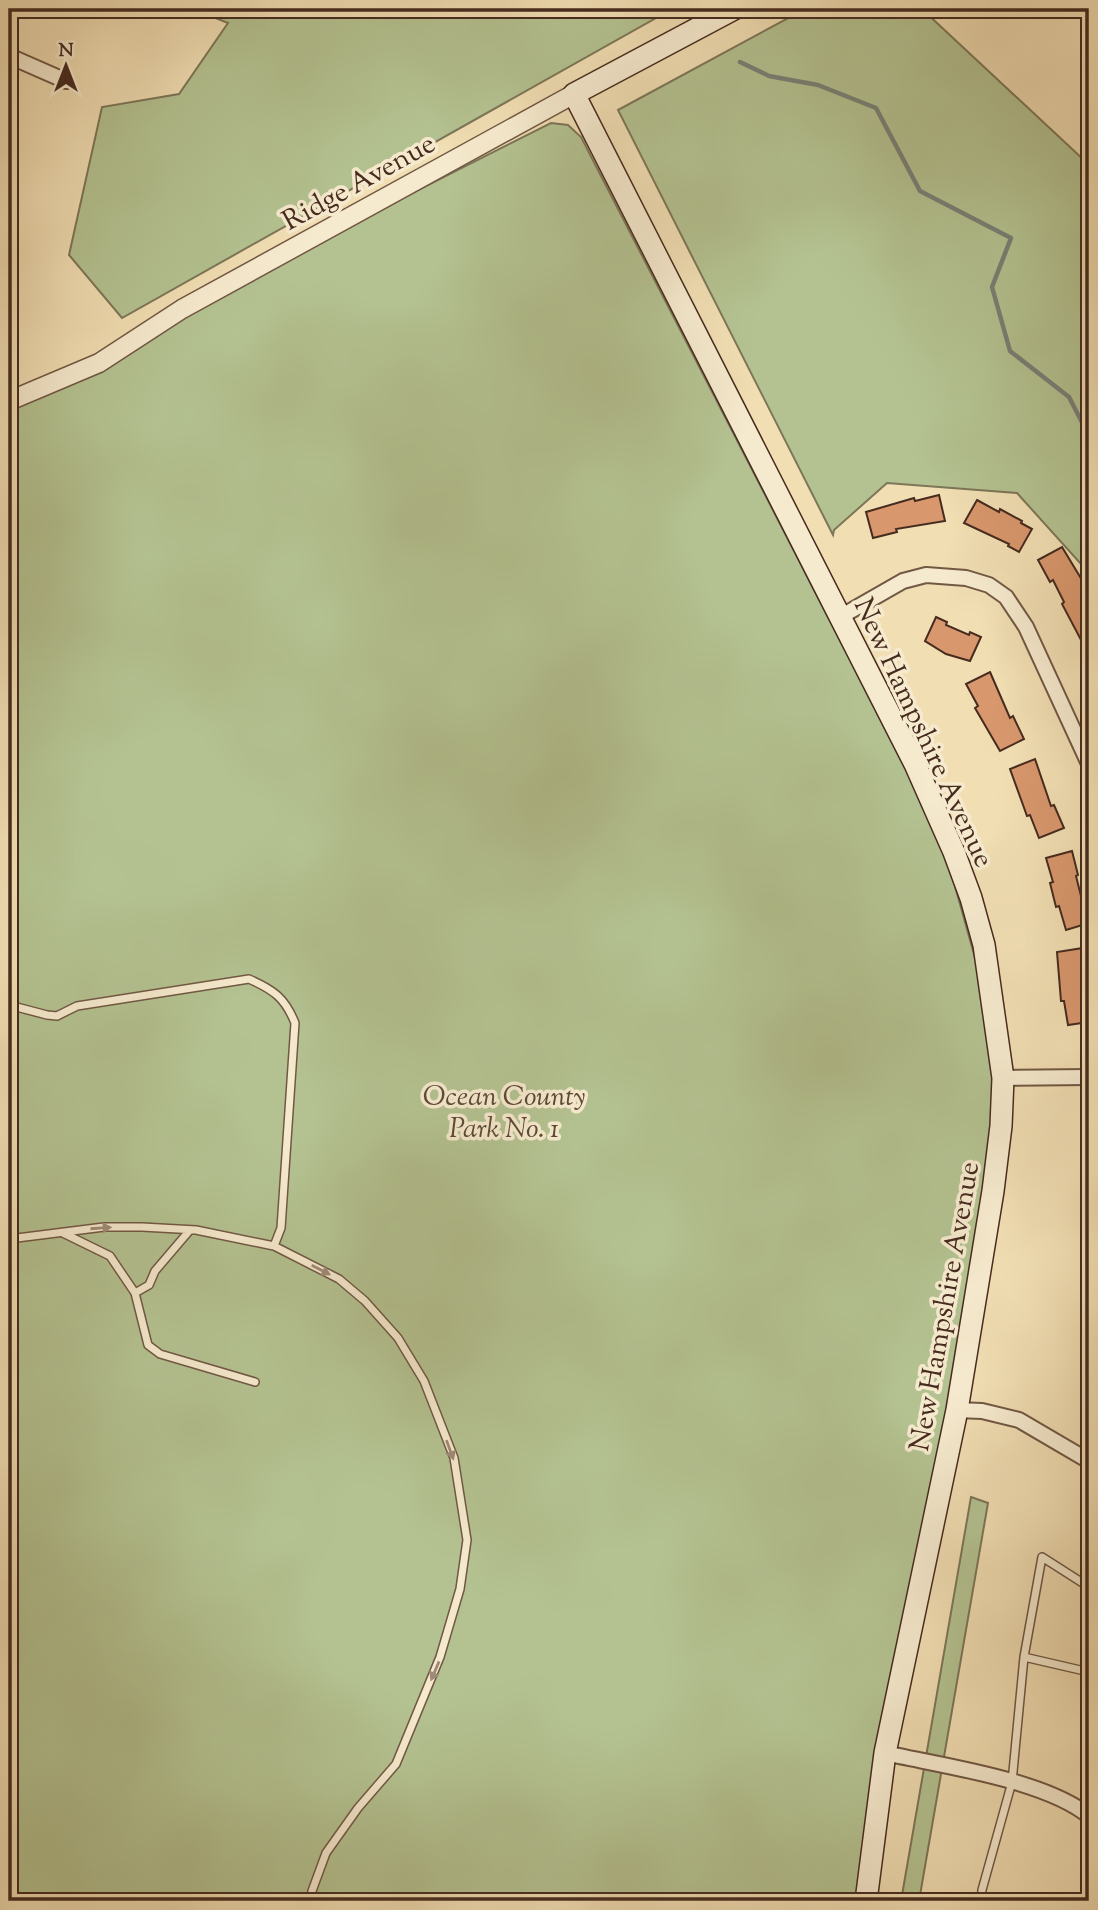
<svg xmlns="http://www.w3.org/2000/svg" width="1098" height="1910" font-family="'Sorts Mill Goudy',serif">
<rect width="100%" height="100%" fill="#f1deb3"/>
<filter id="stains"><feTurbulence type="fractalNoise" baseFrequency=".00286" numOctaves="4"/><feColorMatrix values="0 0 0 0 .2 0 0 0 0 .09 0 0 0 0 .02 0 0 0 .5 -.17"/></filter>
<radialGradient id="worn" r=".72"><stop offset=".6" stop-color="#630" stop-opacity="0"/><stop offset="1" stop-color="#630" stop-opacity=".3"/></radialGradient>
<path fill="#b4c291" stroke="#7d7658" stroke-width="2" d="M193,9h479l-550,309 -53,-63 33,-148 77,-13 49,-71z
M805,9h117l164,153 3,-2v413l-72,-80 -130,-10 -53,47 -1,5 -215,-425z
M551,123l17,2 13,12 249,484 78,145 38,88 53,190 4,34 -137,823h-857v-1500l173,-92z
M971,1497l17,6 -69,398h-18z"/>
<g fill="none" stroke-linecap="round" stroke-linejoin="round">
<path stroke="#798177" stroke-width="4.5" d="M740,62l29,14 49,9 58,23 44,83 91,47 -19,49 18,64 59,46 20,39"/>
</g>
<path fill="#d8976d" stroke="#462b1f" stroke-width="2" d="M939,495l6,26 -49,8 1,3 -24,6 -7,-26 48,-14 1,3z
M977,500l22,12 1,-3 22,12 -1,2 11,6 -13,23 -11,-6 1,-2 -45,-21z
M1062,547l26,43 -3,1 4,8v56l-27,-51 2,-2 -11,-22 -3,2 -12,-22z
M936,617l11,5 -1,3 23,10 1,-3 11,5 -11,24 -24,-7 -21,-13z
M990,672l20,46 3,-2 11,23 -24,12 -25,-43 3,-2 -12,-22z
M1035,759l16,47 3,-1 10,23 -25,10 -9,-23 -3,1 -17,-47z
M1072,851l6,24 -2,1 6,24 3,-1 4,24 -23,7 -7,-24 -3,1 -6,-24 3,-1 -7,-24z
M1083,948l4,25h-3l5,24v25l-21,3 -4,-24h-3l-4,-49z"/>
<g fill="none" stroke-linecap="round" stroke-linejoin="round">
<defs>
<path id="service" d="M9,1005l38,10 10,1 20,-10 172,-27c25,11 36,19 46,44l-14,205 -7,18
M63,1233l47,23 25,37 14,-8 6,-14 35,-41
M9,1239l95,-12h38l54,3 78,16 65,33 26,22 33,37 26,43 30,77 13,82 -7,49 -20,68 -44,107 -38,44 -32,45 -14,38 -1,10
M135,1293l13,52 12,9 95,28
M1024,1657l65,15
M981,1901l1,-11 30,-108 12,-125 18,-100 47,30"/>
<path id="minor" d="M9,56l57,25
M840,617l63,-36 23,-6 40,3 23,7 17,12 20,30 63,137
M1003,1078l86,-1
M957,1410l25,1 37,9 70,41
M885,1753c58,13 160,27 204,63"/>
<path id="tertiary" d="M9,401l90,-38 83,-54 392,-215"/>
<path id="secondary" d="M734,9l-160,85 341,670 39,88 17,46 13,47 19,133 -2,48 -8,65 -36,219 -72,343 -19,148"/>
</defs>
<use href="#service" stroke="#715844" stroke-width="10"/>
<use href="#minor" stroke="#715844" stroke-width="18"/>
<use href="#tertiary" stroke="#715844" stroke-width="21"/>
<use href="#secondary" stroke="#462b1f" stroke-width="24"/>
<use href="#service" stroke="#f6eace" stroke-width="7"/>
<use href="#minor" stroke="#f6eace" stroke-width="14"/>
<use href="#tertiary" stroke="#f6eace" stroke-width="18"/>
<use href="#secondary" stroke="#f6eace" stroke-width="21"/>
</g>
<defs><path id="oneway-solid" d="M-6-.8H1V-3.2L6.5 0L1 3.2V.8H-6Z" transform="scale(1.75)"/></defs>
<g fill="#9e8a76">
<use href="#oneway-solid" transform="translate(101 1228) rotate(-4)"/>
<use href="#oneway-solid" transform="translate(321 1270) rotate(27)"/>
<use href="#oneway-solid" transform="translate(450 1450) rotate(70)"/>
<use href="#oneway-solid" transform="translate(435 1671) rotate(113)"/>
</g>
<g text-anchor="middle" stroke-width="7" stroke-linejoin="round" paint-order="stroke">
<g font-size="28" fill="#462b1f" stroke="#f6eace">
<text transform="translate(358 181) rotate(-29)" y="10">Ridge Avenue</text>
<text transform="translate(925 732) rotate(65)" y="10">New Hampshire Avenue</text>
<text transform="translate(943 1306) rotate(-80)" y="10">New Hampshire Avenue</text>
</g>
<g font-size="28" font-style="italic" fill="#5c4936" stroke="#f6eace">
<text x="504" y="1105">Ocean County<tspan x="504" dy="32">Park No. 1</tspan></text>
</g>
</g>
<rect width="1098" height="1910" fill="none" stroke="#f1deb3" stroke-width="35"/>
<rect x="10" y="10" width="1077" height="1889" fill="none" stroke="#462b1f" stroke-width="3.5"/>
<rect x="18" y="18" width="1063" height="1875" fill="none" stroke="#462b1f" stroke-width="2"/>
<g transform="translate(66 66)" stroke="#f6eace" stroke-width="5" paint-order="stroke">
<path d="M0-5L12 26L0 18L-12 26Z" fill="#462b1f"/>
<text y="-10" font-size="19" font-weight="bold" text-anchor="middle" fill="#462b1f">N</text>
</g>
<rect width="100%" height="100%" filter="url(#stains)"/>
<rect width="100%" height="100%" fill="url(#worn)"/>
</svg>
